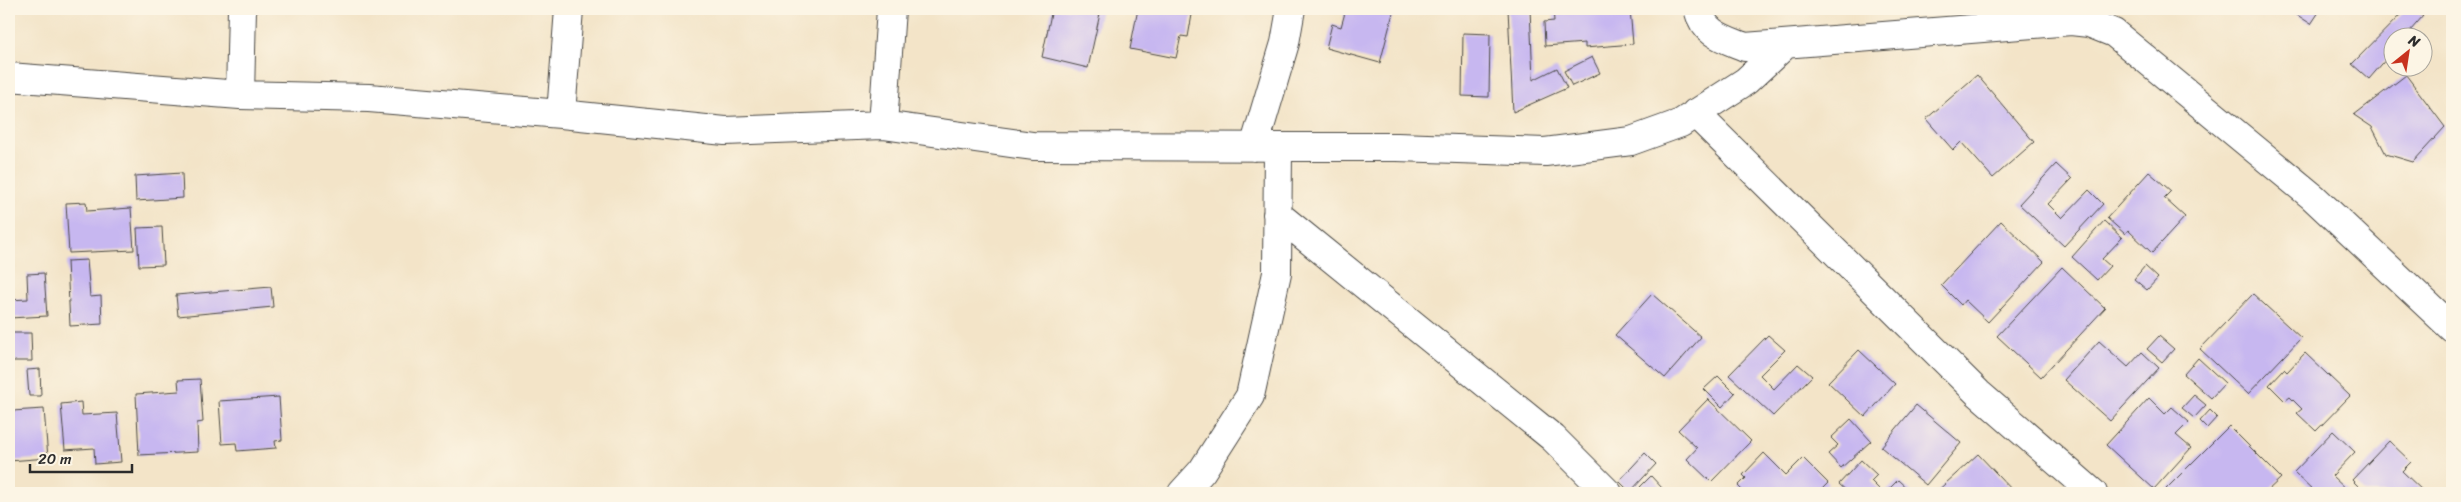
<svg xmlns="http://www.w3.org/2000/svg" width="2461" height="502" font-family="Sriracha,sans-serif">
<rect width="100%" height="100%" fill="#fcf5e5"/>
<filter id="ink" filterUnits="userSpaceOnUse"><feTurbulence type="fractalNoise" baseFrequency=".02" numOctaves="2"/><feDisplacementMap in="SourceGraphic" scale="10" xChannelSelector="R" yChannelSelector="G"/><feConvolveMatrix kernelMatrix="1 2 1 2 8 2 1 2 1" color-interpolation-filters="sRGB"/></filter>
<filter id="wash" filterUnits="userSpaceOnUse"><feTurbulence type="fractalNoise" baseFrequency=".0096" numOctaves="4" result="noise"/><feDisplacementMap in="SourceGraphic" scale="20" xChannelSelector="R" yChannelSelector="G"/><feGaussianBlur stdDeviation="1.12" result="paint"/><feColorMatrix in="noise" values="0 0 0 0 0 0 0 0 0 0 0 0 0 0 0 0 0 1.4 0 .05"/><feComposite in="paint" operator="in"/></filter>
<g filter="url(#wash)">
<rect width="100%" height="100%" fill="#f3e4c8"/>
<g id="blocks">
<path fill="#c7b7f0" d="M1052,9h49l-13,59 -46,-11z
M1138,9h55l-5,28 -7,-1 -5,22 -46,-9z
M1346,9h48l-14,54 -54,-15 6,-24 9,3z
M1508,9h22l3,71 24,-12 10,20 -54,24z
M1553,9h77l3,35 -48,4v-5l-40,3 -1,-24 10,-1z
M2288,9h33l-10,15z
M2406,9l17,7 -19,22h-10v12l-25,29 -17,-15z
M1463,33l27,1 -1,63 -27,-1z
M1592,57l8,16 -28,13 -8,-15z
M1977,75l57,67 -41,36 -32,-36 -8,8 -27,-31z
M2406,75l39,52 -32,35 -27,-8 -14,-27 -18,-12z
M2056,164l16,15 -24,25 14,14 27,-28 14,14 -39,42 -45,-42z
M2149,172l22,19 -7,7 21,19 -33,36 -24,-23 -3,4 -18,-16z
M182,173l1,25 -47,3 -1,-25z
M86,202l1,9 44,-3 3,42 -65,3 -3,-50z
M2001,221l43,41 -56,60 -23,-22 -4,5 -20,-20z
M2104,221l18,17 -20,21 8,7 -13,14 -25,-23z
M162,227l2,38 -25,1 -2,-38z
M87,260l3,37 11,-1 1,28 -32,2 -3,-65z
M2145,266l13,12 -11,12 -13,-11z
M2062,267l43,41 -64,69 -44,-41z
M44,273l3,43 -38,2v-18l19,-1 -1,-25z
M271,287l2,20 -95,9 -2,-21z
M1652,294l49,43 -36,41 -50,-43z
M2253,294l48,44 -53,56 -48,-45z
M9,333h22l1,28h-23z
M1768,335l17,15 -25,25 14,14 24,-25 14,12 -39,40 -44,-41z
M2159,336l15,13 -12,13 -15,-13z
M2099,341l29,26 14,-15 17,16 -49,53 -46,-41z
M1859,350l36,34 -30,33 -37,-35z
M2305,353l45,43 -34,35 -19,-18 5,-4 -12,-12 -5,4 -16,-16 15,-16 3,3z
M2198,358l27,25 -14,15 -27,-24z
M40,369l1,27h-12l-2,-26z
M1718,376l17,17 -13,14 -18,-18z
M200,379l3,43 -6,1 1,29 -59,3 -3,-61 43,-3 -1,-11z
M2194,395l12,10 -12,13 -12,-10z
M279,397l3,43 -7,1 1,7 -39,3 -1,-8 -14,1 -3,-43z
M9,398h2l1,13 32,-2 4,49 -39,3z
M2149,398l16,16 7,-7 17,15 -13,13 15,13 -37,41 -48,-44z
M1708,399l43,42 -40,41 -24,-23 10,-11 -19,-18z
M81,402l1,13 35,-2 4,49 -26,2 -1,-16 -29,2 -4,-46z
M1916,405l45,38 -35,42 -45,-38z
M2210,410l7,7 -10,11 -7,-7z
M1851,419l20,22 -30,27 -13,-14 10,-9 -7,-7z
M2229,426l52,52 -16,15h-94l-5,-4z
M2333,431l22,21 -23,24 17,16 -33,1 -22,-21z
M2389,441l22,21 -9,9 23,22h-60l-13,-13z
M1645,453l11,11 -26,28 -11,-11z
M1764,453l22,22 17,-17 25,25 -10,10h-73l-7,-7 8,-8 -3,-3z
M1978,454l37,39h-80z
M1861,460l16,15 -6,6 12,12h-34l-10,-9z
M1651,476l11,12 -5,5h-11l-6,-6z
M1898,480l14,13h-27z"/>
</g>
</g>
<g filter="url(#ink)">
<use href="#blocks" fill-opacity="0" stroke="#494743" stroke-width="1"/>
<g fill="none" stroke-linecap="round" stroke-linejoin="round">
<defs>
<path id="street" d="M1698,9c6,25 25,29 47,38l326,-26 18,2 25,10 199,164 139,131
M9,77l231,18 129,3 192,16 164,17 158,-6 150,21 364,1 148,5 86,-11 50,-18 65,-42 40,-37
M240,95l2,-86
M1695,113l283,280 115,100
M561,114l8,-105
M883,125l8,-116
M1254,147l31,-104 6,-34
M1277,214l276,224 55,55
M1182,493l20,-22 48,-75 27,-123 1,-126"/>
</defs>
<use href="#street" stroke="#494743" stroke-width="30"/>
<use href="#street" stroke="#fff" stroke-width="28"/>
</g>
</g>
<rect width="2461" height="502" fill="none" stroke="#fcf5e5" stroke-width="30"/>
<g transform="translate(2408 52) rotate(30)"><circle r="24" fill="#fcf5e5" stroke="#a8a49b"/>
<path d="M0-4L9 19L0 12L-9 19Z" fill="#c8321e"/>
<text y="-8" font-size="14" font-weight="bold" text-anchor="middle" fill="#2b2b2b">N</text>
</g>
<path d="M30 464v8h102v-8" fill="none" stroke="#2b2b2b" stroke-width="2.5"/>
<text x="38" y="464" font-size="15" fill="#2b2b2b" stroke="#fcf5e5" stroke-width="4" paint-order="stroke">20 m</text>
</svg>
